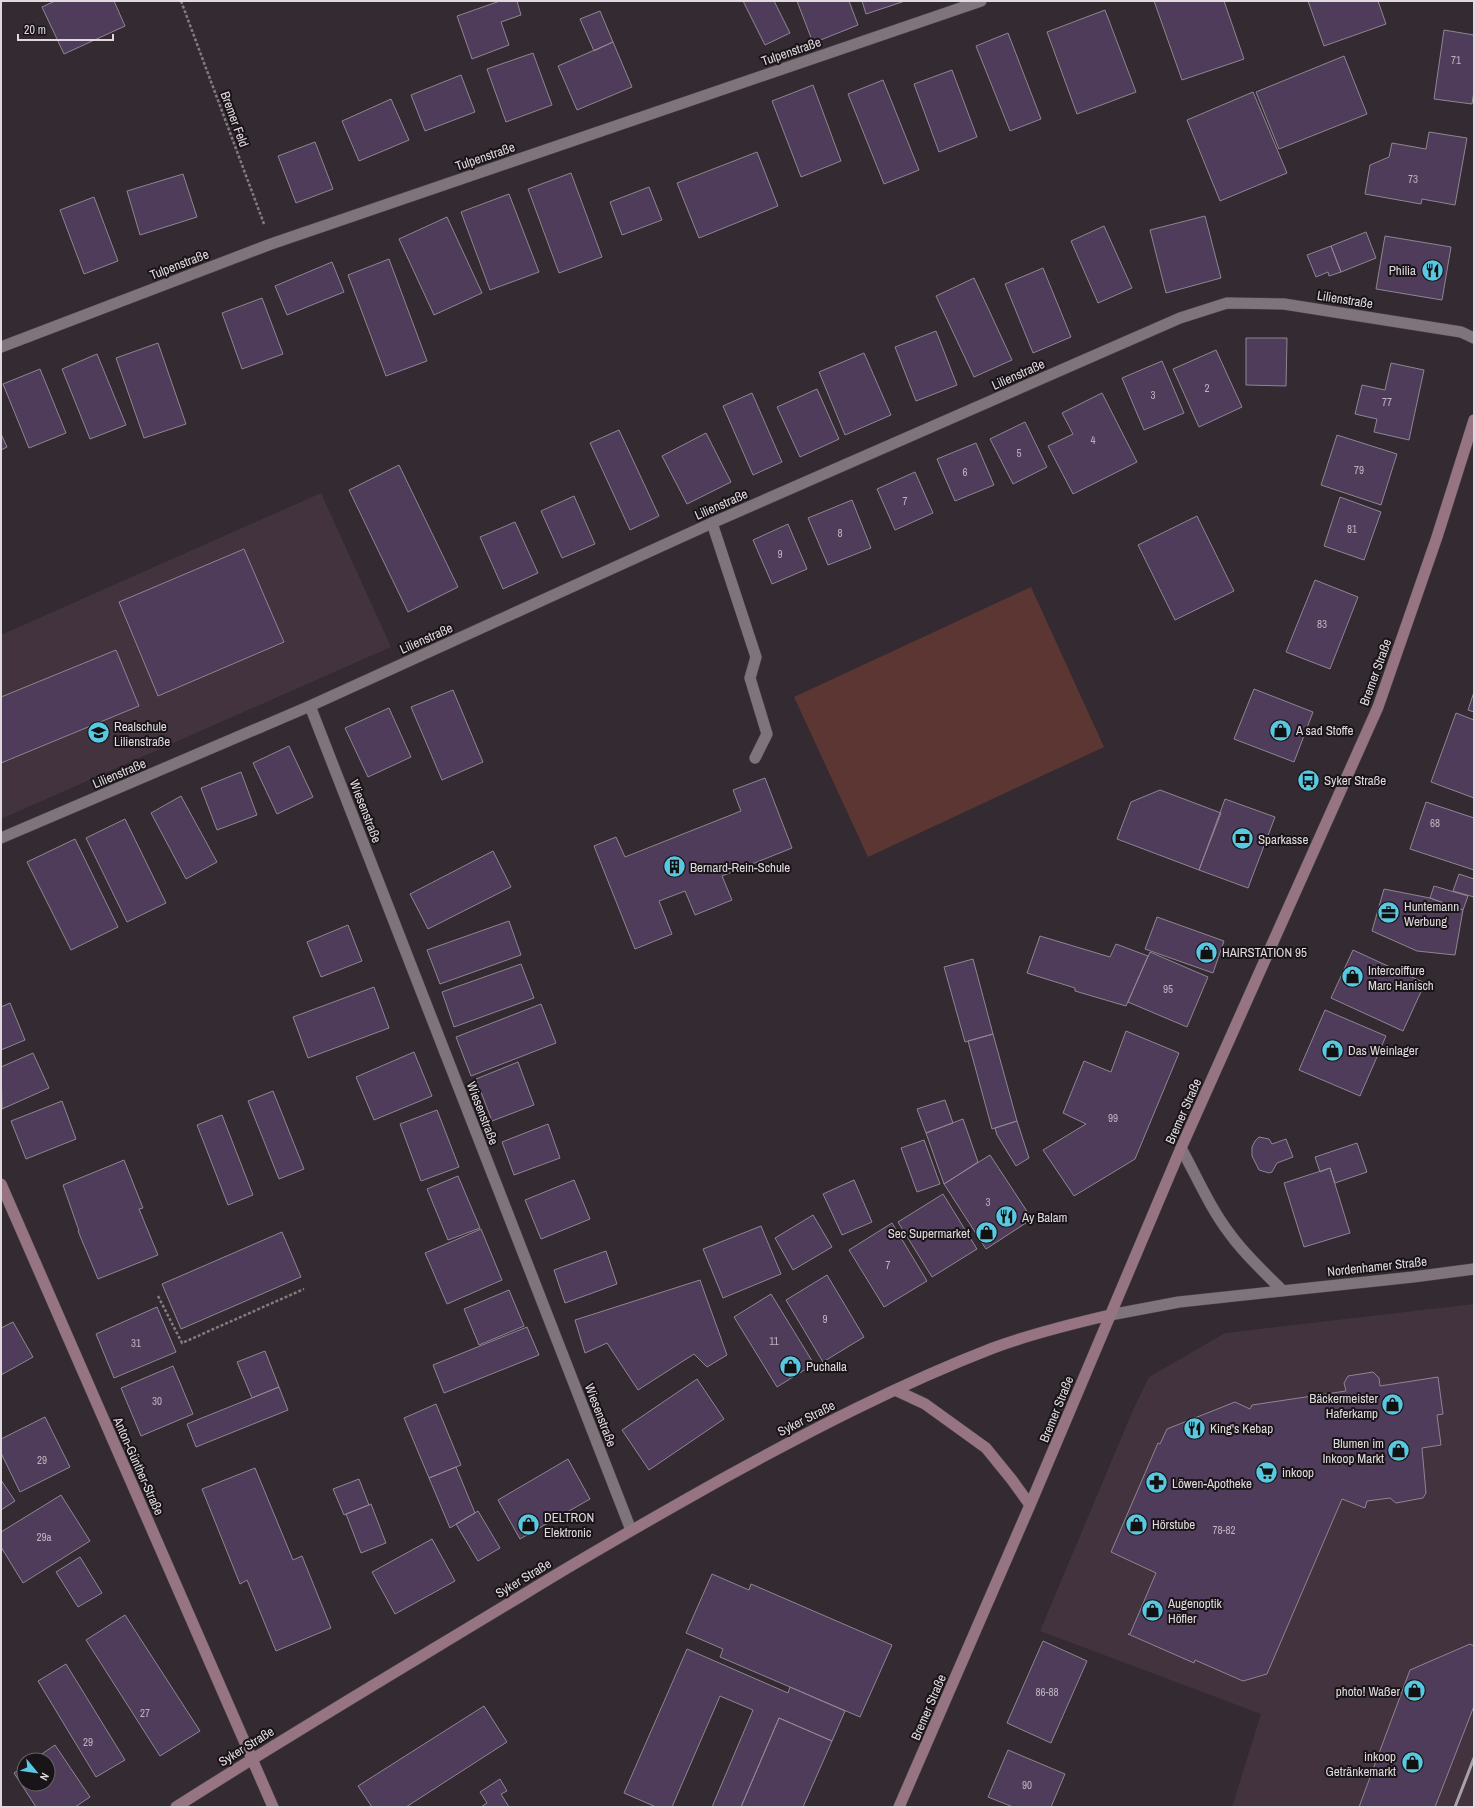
<svg xmlns="http://www.w3.org/2000/svg" width="1475" height="1808" font-family="'Archivo Narrow',sans-serif">
<rect width="100%" height="100%" fill="#342a31"/>
<path fill="#42333e" d="M321,493l70,154 -390,172v-184z
M1474,1304v503h-242l29,-93 -221,-83 93,-221 16,-33 76,-44z"/>
<path fill="#5b3633" d="M1031,587l73,160 -236,110 -74,-160z"/>
<path fill="#4f3c5a" stroke="#8d8691" d="M55,1h59l11,25 -61,28 -22,-47z
M500,1h17l4,14 -20,7 8,23 -37,14 -15,-43z
M743,1h31l16,32 -25,12z
M797,1h52l9,24 -45,18z
M862,1h43l-39,13z
M1154,1h70l20,58 -62,21z
M1308,1h70l8,23 -62,22z
M1105,10l31,82 -59,22 -30,-82z
M600,11l13,31 -19,9 -14,-32z
M1444,30l30,5v56l-2,13 -38,-5z
M1008,33l33,86 -31,12 -34,-85z
M613,42l19,45 -55,23 -19,-44z
M533,53l19,52 -46,17 -19,-53z
M1344,56l23,58 -88,35 -23,-57z
M952,70l25,67 -38,15 -25,-68z
M461,75l14,37 -50,19 -14,-36z
M883,80l36,90 -35,14 -36,-90z
M813,85l28,76 -40,16 -29,-76z
M1253,92l34,81 -67,28 -33,-81z
M391,99l18,41 -50,21 -17,-40z
M1429,132l38,6 -12,67 -33,-6 -1,5 -56,-10 5,-29 19,-8 3,-14 34,6z
M315,142l18,47 -37,14 -18,-47z
M757,152l21,54 -79,32 -22,-55z
M571,173l31,84 -43,16 -31,-84z
M183,174l14,43 -57,18 -13,-44z
M649,187l13,33 -40,15 -12,-33z
M509,194l30,78 -49,18 -29,-78z
M94,197l24,64 -34,13 -24,-64z
M1205,216l16,62 -55,15 -16,-63z
M447,217l35,76 -48,22 -35,-76z
M1104,226l28,62 -34,15 -27,-62z
M1366,232l10,26 -35,14 -10,-26z
M1385,236l66,11 -9,53 -66,-11z
M1331,246l10,26 -12,4 -1,-4 -12,5 -9,-22z
M389,259l38,102 -41,15 -38,-101z
M332,262l12,30 -57,23 -12,-29z
M1043,268l28,69 -38,16 -28,-69z
M974,278l38,82 -38,17 -38,-81z
M262,298l21,56 -41,15 -20,-56z
M936,331l21,54 -41,16 -21,-54z
M1246,338h41l-1,48 -40,-1z
M158,343l28,81 -42,14 -28,-80z
M1216,350l26,57 -43,20 -26,-58z
M864,353l27,62 -46,20 -26,-63z
M97,354l29,71 -36,14 -28,-70z
M1162,361l22,52 -40,17 -22,-52z
M1391,363l33,7 -15,70 -35,-8 3,-13 -22,-5 7,-29 23,5z
M40,369l26,64 -37,15 -26,-64z
M817,389l22,50 -39,18 -23,-50z
M752,393l30,69 -29,13 -30,-69z
M1102,393l35,69 -64,32 -25,-48 25,-12 -11,-21z
M1025,422l22,45 -34,17 -23,-45z
M619,430l40,86 -29,14 -40,-87z
M706,433l25,49 -44,22 -25,-48z
M1,434l6,13 -6,3z
M1337,435l60,19 -16,51 -60,-20z
M976,443l18,42 -39,16 -18,-42z
M399,465l59,122 -50,25 -59,-122z
M915,472l18,41 -38,17 -18,-41z
M574,496l21,48 -33,14 -21,-47z
M1340,497l41,15 -17,48 -40,-14z
M852,500l19,48 -43,17 -20,-47z
M1197,516l37,75 -59,29 -37,-75z
M515,522l23,51 -35,16 -23,-52z
M788,524l19,45 -35,15 -19,-44z
M244,549l40,93 -126,54 -39,-94z
M1315,580l43,17 -28,72 -44,-17z
M116,650l23,56 -138,57v-66z
M1254,689l59,23 -19,50 -60,-23z
M453,690l30,72 -41,18 -31,-73z
M1474,692v20l-6,-2z
M389,708l22,49 -43,20 -23,-49z
M1456,713l18,7v78l-43,-16z
M289,746l24,51 -36,17 -24,-51z
M241,772l16,43 -40,15 -16,-42z
M765,778l27,70 -70,28 10,24 -37,15 -10,-24 -26,10 13,33 -37,15 -41,-103 22,-9 9,20 116,-46 -8,-21z
M1160,790l61,23 -22,57 -82,-31 14,-37z
M181,796l36,66 -31,17 -35,-66z
M1225,799l50,18 -27,71 -49,-18z
M1426,802l48,16v52l-64,-21z
M125,819l41,84 -39,19 -41,-84z
M75,839l43,88 -47,23 -44,-88z
M493,851l18,36 -83,42 -18,-35z
M1459,874l15,5v18l-21,-6z
M1434,886l34,10 -5,14 -33,-12z
M1384,889l46,9 33,12 -8,45 -38,-4 -45,-20z
M1157,917l67,24 -11,32 -68,-24z
M509,921l12,34 -81,29 -13,-34z
M348,925l14,36 -41,16 -14,-35z
M1040,936l70,21 6,-13 32,12 -22,50 -51,-15v-3l-48,-15z
M1353,950l72,33 -22,48 -72,-33z
M1150,952l58,25 -21,50 -59,-25z
M973,959l20,75 -28,8 -21,-75z
M521,964l13,34 -80,29 -12,-35z
M374,987l15,41 -81,30 -15,-41z
M10,1003l15,37 -24,10v-43z
M541,1004l15,39 -85,33 -15,-39z
M1325,1010l61,26 -26,60 -61,-26z
M1126,1031l53,22 -44,106 -61,37 -31,-46 43,-26 -23,-11 21,-52 27,11z
M993,1034l24,87 -25,8 -24,-88z
M414,1052l18,44 -58,24 -18,-43z
M33,1053l16,35 -47,21 -1,-42z
M518,1062l16,43 -42,16 -16,-42z
M273,1091l31,78 -25,10 -31,-78z
M945,1100l8,23 -27,10 -9,-24z
M62,1101l14,38 -50,20 -15,-38z
M437,1110l22,57 -38,14 -21,-57z
M222,1115l31,80 -25,10 -31,-80z
M963,1119l15,43 -34,22 -18,-51z
M1017,1121l12,37 -13,8 -19,-31 -2,-7z
M548,1124l12,34 -46,17 -12,-33z
M1259,1137l10,2 3,5 14,-5 7,18 -16,6 -5,9 -3,1 -10,-3 -7,-14v-9l3,-6z
M924,1140l16,44 -23,8 -16,-44z
M1357,1143l10,29 -32,11 -5,-15 -10,4 -5,-15z
M990,1155l42,64 -46,30 -42,-65z
M124,1160l19,48 -4,1 19,46 -60,24 -20,-48h1l-16,-46z
M1330,1168l20,65 -46,14 -20,-64z
M458,1176l22,52 -32,12 -21,-51z
M574,1180l16,39 -49,20 -16,-39z
M854,1180l18,42 -30,13 -19,-41z
M943,1194l34,55 -45,28 -34,-55z
M813,1215l19,32 -39,23 -18,-32z
M892,1223l35,58 -43,26 -35,-57z
M761,1226l20,48 -58,24 -20,-49z
M481,1229l21,51 -55,24 -22,-51z
M282,1232l19,45 -120,52 -19,-45z
M606,1251l11,33 -52,19 -11,-33z
M827,1275l37,62 -41,25 -37,-62z
M700,1280l27,75 -20,12 -13,-13 -56,36 -31,-47 -22,10 -10,-33z
M509,1290l15,36 -45,19 -15,-36z
M771,1294l43,70 -37,23 -43,-70z
M157,1307l19,45 -62,26 -18,-44z
M13,1322l20,35 -32,18v-47z
M527,1327l12,28 -95,38 -11,-28z
M265,1351l14,36 -27,11 -15,-36z
M173,1366l20,48 -52,22 -20,-48z
M1373,1372l6,6 1,8 58,-9 5,37 -6,1 4,30 -19,3 4,45 -3,5 -27,5 -6,-5 -23,3 -2,7 -23,-9 -75,175 -24,7 -48,-21 -1,3 -66,-29h2l26,-61 -45,-21 47,-109 2,1 7,-15 68,-27 15,7 2,-4 94,-14 -2,-8 4,-7z
M697,1379l27,40 -75,51 -27,-40z
M279,1387l9,23 -92,37 -9,-23z
M436,1404l25,61 -32,13 -25,-60z
M45,1417l25,50 -50,25 -19,-39v-14z
M568,1459l22,40 -70,40 -22,-39z
M456,1467l19,46 -25,15 -21,-50z
M255,1468l38,92 9,-4 29,72 -55,23 -29,-71 -7,4 -38,-95z
M359,1479l10,26 -25,10 -11,-26z
M1,1480l14,21 -14,9z
M61,1495l29,46 -67,42 -22,-36v-15z
M371,1504l15,39 -25,10 -15,-39z
M478,1511l22,37 -22,13 -22,-37z
M432,1539l23,42 -60,33 -23,-42z
M80,1557l22,36 -24,14 -22,-35z
M712,1574l37,16 2,-6 141,61 -32,72 -140,-60 3,-8 -37,-16z
M125,1615l75,116 -40,25 -74,-116z
M1043,1641l44,20 -36,82 -44,-20z
M1470,1644l4,2v60l-39,101h-76l51,-137z
M687,1649l101,44 2,-6 55,24 -13,30 -53,-23 -38,89h-29l41,-97 -33,-14 -48,111h-16l-32,-14z
M66,1664l59,96 -29,17 -58,-96z
M484,1706l23,36 -101,65h-34l-14,-21z
M779,1718l53,23 -29,66h-62z
M55,1745l35,52 -15,10h-39l-22,-34 10,-7v18h24v-24h-15z
M1008,1750l57,24 -14,33h-38l-25,-10z
M500,1779l7,12 -6,3 8,13h-28l6,-4 -7,-11z"/>
<g fill="none" stroke-linecap="round" stroke-linejoin="round">
<defs>
<path id="service" d="M712,523l44,134 -6,21 17,56 -12,24"/>
<path id="minor" d="M1,347l270,-103 710,-243
M310,706l321,824
M1,838l309,-132 402,-183 468,-205 47,-15 57,1 177,28 13,6"/>
<path id="tertiary" d="M1181,1148c16,29 29,60 49,86 15,21 35,39 53,57
M1110,1315l69,-13 234,-25 61,-8"/>
<path id="secondary" d="M1,1184l272,623
M895,1390l30,14 61,44 26,32 18,25
M176,1807c116,-74 233,-143 350,-214 65,-40 132,-78 198,-115 87,-48 176,-94 269,-130 38,-14 78,-24 117,-33
M899,1807l131,-302 151,-357 197,-441 59,-170 37,-117"/>
</defs>
<use href="#service" stroke="#4e464c" stroke-width="12"/>
<use href="#minor" stroke="#4e464c" stroke-width="12"/>
<use href="#tertiary" stroke="#4e464c" stroke-width="12"/>
<use href="#secondary" stroke="#4e464c" stroke-width="12"/>
<path stroke="#837b81" stroke-width="2.5" stroke-dasharray="3 2" stroke-linecap="butt" d="M181,1l83,223
M158,1296l24,47 122,-54"/>
<use href="#service" stroke="#7f747c" stroke-width="11"/>
<use href="#minor" stroke="#7f747c" stroke-width="11"/>
<use href="#tertiary" stroke="#7f747c" stroke-width="11"/>
<use href="#secondary" stroke="#977482" stroke-width="11"/>
<path stroke="#a9a1a7" stroke-width="3" d="M1455,1807l19,-49"/>
</g>
<defs>
<symbol id="restaurant-disc" viewBox="-11 -11 22 22"><circle r="9.5" fill="#57c9e2" stroke="#191417"/><path d="M-5-6h1v4h1v-4h1v4h1v-4h1v5L-1.5 .5V6h-2V.5L-5-1ZM5-6V6H3V1.5H1.5Q1.5-4 5-6Z" fill="#111"/></symbol>
<symbol id="shop-disc" viewBox="-11 -11 22 22"><circle r="9.5" fill="#57c9e2" stroke="#191417"/><path d="M-5-2.5h2.3a2.7 3.5 0 0 1 5.4 0H5L5.5 6h-11ZM-1.5-2.5h3a1.5 2.3 0 0 0-3 0Z" fill="#111"/></symbol>
<symbol id="school-disc" viewBox="-11 -11 22 22"><circle r="9.5" fill="#57c9e2" stroke="#191417"/><path d="M0-5L7-2L0 1L-7-2ZM-4 1L0 2.5L4 1V4Q0 6-4 4Z" fill="#111"/></symbol>
<symbol id="bus-disc" viewBox="-11 -11 22 22"><circle r="9.5" fill="#57c9e2" stroke="#191417"/><path d="M-5-6H5V4H4V6H2V4H-2V6H-4V4H-5ZM-3.5-4V0h7V-4ZM-3.5 1.2v1.5H-2V1.2ZM2 1.2v1.5H3.5V1.2Z" fill="#111"/></symbol>
<symbol id="bank-disc" viewBox="-11 -11 22 22"><circle r="9.5" fill="#57c9e2" stroke="#191417"/><path d="M-6-4H6V4H-6ZM0-2.3a2.3 2.3 0 1 0 0 4.6a2.3 2.3 0 1 0 0-4.6Z" fill="#111"/></symbol>
<symbol id="building-disc" viewBox="-11 -11 22 22"><circle r="9.5" fill="#57c9e2" stroke="#191417"/><path d="M-4-6H4V6H1V3H-1V6H-4ZM-2.5-4.3h1.7v1.8h-1.7ZM.8-4.3h1.7v1.8H.8ZM-2.5-1h1.7V.8h-1.7ZM.8-1h1.7V.8H.8Z" fill="#111"/></symbol>
<symbol id="office-disc" viewBox="-11 -11 22 22"><circle r="9.5" fill="#57c9e2" stroke="#191417"/><path d="M-6-3h4V-5.5h4V-3h4V5H-6ZM-1-4.5V-3h2v-1.5ZM-6 0V1H6V0Z" fill="#111"/></symbol>
<symbol id="supermarket-disc" viewBox="-11 -11 22 22"><circle r="9.5" fill="#57c9e2" stroke="#191417"/><path d="M-6-5.5h2.5l.6 2H6L4.5 2H-2.5L-4.4-4H-6ZM-1.5 3.2a1.3 1.3 0 1 0 .1 0ZM3 3.2a1.3 1.3 0 1 0 .1 0Z" fill="#111"/></symbol>
<symbol id="pharmacy-disc" viewBox="-11 -11 22 22"><circle r="9.5" fill="#57c9e2" stroke="#191417"/><path d="M-2-6h4v4h4v4h-4v4h-4v-4h-4v-4h4Z" fill="#111"/></symbol>
</defs>
<g fill-rule="evenodd">
<use href="#restaurant-disc" x="1420" y="258" width="25" height="25"/>
<use href="#shop-disc" x="1268" y="718" width="25" height="25"/>
<use href="#school-disc" x="86" y="720" width="25" height="25"/>
<use href="#bus-disc" x="1296" y="768" width="25" height="25"/>
<use href="#bank-disc" x="1230" y="826" width="25" height="25"/>
<use href="#building-disc" x="662" y="854" width="25" height="25"/>
<use href="#office-disc" x="1376" y="900" width="25" height="25"/>
<use href="#shop-disc" x="1194" y="940" width="25" height="25"/>
<use href="#shop-disc" x="1340" y="964" width="25" height="25"/>
<use href="#shop-disc" x="1320" y="1038" width="25" height="25"/>
<use href="#restaurant-disc" x="994" y="1204" width="25" height="25"/>
<use href="#shop-disc" x="974" y="1220" width="25" height="25"/>
<use href="#shop-disc" x="778" y="1354" width="25" height="25"/>
<use href="#shop-disc" x="1380" y="1392" width="25" height="25"/>
<use href="#restaurant-disc" x="1182" y="1416" width="25" height="25"/>
<use href="#shop-disc" x="1386" y="1438" width="25" height="25"/>
<use href="#supermarket-disc" x="1254" y="1460" width="25" height="25"/>
<use href="#pharmacy-disc" x="1144" y="1470" width="25" height="25"/>
<use href="#shop-disc" x="516" y="1512" width="25" height="25"/>
<use href="#shop-disc" x="1124" y="1512" width="25" height="25"/>
<use href="#shop-disc" x="1140" y="1598" width="25" height="25"/>
<use href="#shop-disc" x="1402" y="1678" width="25" height="25"/>
<use href="#shop-disc" x="1400" y="1750" width="25" height="25"/>
</g>
<g text-anchor="middle" stroke-width="4" stroke-linejoin="round" paint-order="stroke">
<g font-size="11" fill="#bcb2bd">
<text x="1456" y="64">71</text>
<text x="1413" y="183">73</text>
<text x="1207" y="392">2</text>
<text x="1153" y="399">3</text>
<text x="1387" y="406">77</text>
<text x="1093" y="444">4</text>
<text x="1019" y="457">5</text>
<text x="1359" y="474">79</text>
<text x="965" y="476">6</text>
<text x="905" y="505">7</text>
<text x="1352" y="533">81</text>
<text x="840" y="537">8</text>
<text x="780" y="558">9</text>
<text x="1322" y="628">83</text>
<text x="1435" y="827">68</text>
<text x="1168" y="993">95</text>
<text x="1113" y="1122">99</text>
<text x="988" y="1206">3</text>
<text x="888" y="1269">7</text>
<text x="825" y="1323">9</text>
<text x="774" y="1345">11</text>
<text x="136" y="1347">31</text>
<text x="157" y="1405">30</text>
<text x="42" y="1464">29</text>
<text x="1224" y="1534">78-82</text>
<text x="44" y="1541">29a</text>
<text x="1047" y="1696">86-88</text>
<text x="145" y="1717">27</text>
<text x="88" y="1746">29</text>
<text x="1027" y="1789">90</text>
</g>
<g font-size="13" fill="#e0d9de" stroke="#191417">
<text transform="translate(791 51) rotate(-19)" y="5">Tulpenstraße</text>
<text transform="translate(235 119) rotate(70)" y="5">Bremer Feld</text>
<text transform="translate(485 156) rotate(-19)" y="5">Tulpenstraße</text>
<text transform="translate(179 264) rotate(-21)" y="5">Tulpenstraße</text>
<text transform="translate(1345 299) rotate(9)" y="5">Lilienstraße</text>
<text transform="translate(1018 374) rotate(-24)" y="5">Lilienstraße</text>
<text transform="translate(721 504) rotate(-24)" y="5">Lilienstraße</text>
<text transform="translate(426 638) rotate(-24)" y="5">Lilienstraße</text>
<text transform="translate(1375 672) rotate(-70)" y="5">Bremer Straße</text>
<text transform="translate(119 773) rotate(-23)" y="5">Lilienstraße</text>
<text transform="translate(366 811) rotate(69)" y="5">Wiesenstraße</text>
<text transform="translate(1183 1111) rotate(-66)" y="5">Bremer Straße</text>
<text transform="translate(483 1113) rotate(69)" y="5">Wiesenstraße</text>
<text transform="translate(1377 1266) rotate(-6)" y="5">Nordenhamer Straße</text>
<text transform="translate(1056 1409) rotate(-68)" y="5">Bremer Straße</text>
<text transform="translate(601 1415) rotate(69)" y="5">Wiesenstraße</text>
<text transform="translate(806 1418) rotate(-27)" y="5">Syker Straße</text>
<text transform="translate(139 1466) rotate(66)" y="5">Anton-Günther-Straße</text>
<text transform="translate(523 1578) rotate(-31)" y="5">Syker Straße</text>
<text transform="translate(928 1707) rotate(-67)" y="5">Bremer Straße</text>
<text transform="translate(246 1746) rotate(-32)" y="5">Syker Straße</text>
</g>
<g font-size="13" fill="#e0d9de" stroke="#191417" text-anchor="start">
<text x="1416" y="275" text-anchor="end">Philia</text>
<text x="114" y="731">Realschule<tspan x="114" dy="15">Lilienstraße</tspan></text>
<text x="1296" y="735">A sad Stoffe</text>
<text x="1324" y="785">Syker Straße</text>
<text x="1258" y="844">Sparkasse</text>
<text x="690" y="872">Bernard-Rein-Schule</text>
<text x="1404" y="911">Huntemann<tspan x="1404" dy="15">Werbung</tspan></text>
<text x="1222" y="957">HAIRSTATION 95</text>
<text x="1368" y="975">Intercoiffure<tspan x="1368" dy="15">Marc Hanisch</tspan></text>
<text x="1348" y="1055">Das Weinlager</text>
<text x="1022" y="1222">Ay Balam</text>
<text x="970" y="1238" text-anchor="end">Sec Supermarket</text>
<text x="806" y="1371">Puchalla</text>
<text x="1378" y="1403" text-anchor="end">Bäckermeister<tspan x="1378" dy="15">Haferkamp</tspan></text>
<text x="1210" y="1433">King's Kebap</text>
<text x="1384" y="1448" text-anchor="end">Blumen im<tspan x="1384" dy="15">Inkoop Markt</tspan></text>
<text x="1282" y="1477">inkoop</text>
<text x="1172" y="1488">Löwen-Apotheke</text>
<text x="544" y="1522">DELTRON<tspan x="544" dy="15">Elektronic</tspan></text>
<text x="1152" y="1529">Hörstube</text>
<text x="1168" y="1608">Augenoptik<tspan x="1168" dy="15">Höfler</tspan></text>
<text x="1400" y="1696" text-anchor="end">photo! Waßer</text>
<text x="1396" y="1761" text-anchor="end">inkoop<tspan x="1396" dy="15">Getränkemarkt</tspan></text>
</g>
</g>
<rect width="1475" height="1808" fill="none" stroke="#e0d9de" stroke-width="4"/>
<g transform="translate(36 1772) rotate(119)"><circle r="19" fill="#191417" stroke="#696367"/>
<path d="M0-3L7 15L0 10L-7 15Z" fill="#57c9e2"/>
<text y="-6" font-size="11" font-weight="bold" text-anchor="middle" fill="#e0d9de">N</text>
</g>
<path d="M18 34v6h95v-6" fill="none" stroke="#e0d9de" stroke-width="2"/>
<text x="24" y="34" font-size="12" fill="#e0d9de" stroke="#191417" stroke-width="3" paint-order="stroke">20 m</text>
</svg>
